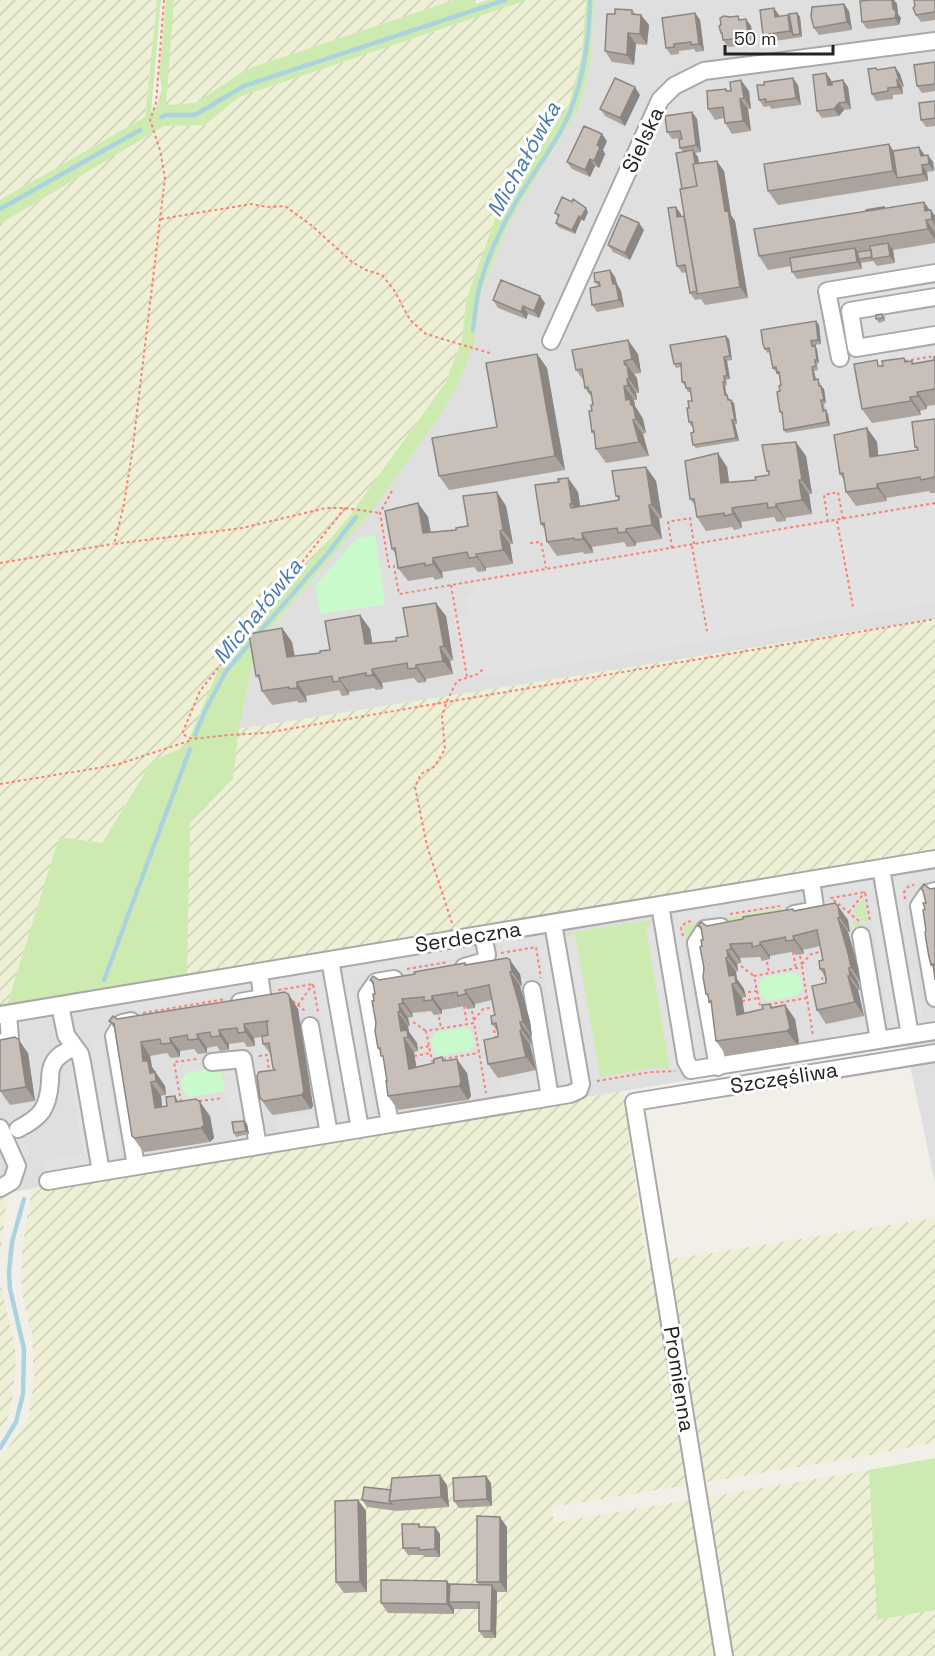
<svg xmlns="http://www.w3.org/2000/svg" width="935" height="1656" font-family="'Space Grotesk',sans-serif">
<defs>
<pattern id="farmland-furrows" width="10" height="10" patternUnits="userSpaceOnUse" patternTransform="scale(1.5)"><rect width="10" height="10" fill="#eef0d5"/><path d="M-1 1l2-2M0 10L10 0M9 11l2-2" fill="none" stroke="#ccceb7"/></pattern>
</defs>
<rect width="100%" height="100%" fill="#f2efe9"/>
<path fill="#e0dfdf" d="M594,0h341v619l-696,110 18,-85 118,-137 65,-91 21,-37 13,-36 6,-48 30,-74 69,-113 12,-47z
M935,850v333l-29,-137 -186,29 -720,119v-187z"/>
<path fill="url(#farmland-furrows)" d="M0,0h157l-12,117 -145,83z
M174,0h280l-207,69 -52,34 -30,2z
M527,0h59l-4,54 -13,50 -72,109 -31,87 -4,39 -16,43 -98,136 -130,152 -32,76 -34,15 -51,82 -42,-5 -52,167 -7,2v-783l164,-98 42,-1 33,-28z
M935,619v231l-748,125 3,-152 43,-44 6,-50z
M623,1091l23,172 289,-45v224l-70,14 -312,51v16l316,-53 8,150 58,-10v46h-935v-197l21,-29 8,-14 5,-37 -2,-45 -9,-34 -2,-21 1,-29 10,-62z
M10,1192l-5,20 -5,47v-65z
M0,1283l13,55 3,20 -5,53 -11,21z"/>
<path fill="#cdebb0" d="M157,0h4l-10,112 6,-6 5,-18 -3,-14 7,-74h8l-8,105 29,-2 52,-34 207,-69h22v4l11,-4h40l-288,97 -34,28 -41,1 -164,98v-24l145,-83z
M586,0h8l-3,61 -12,47 -69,113 -30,74 -6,48 -13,36 -21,37 -65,91 -118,137 -18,85 -6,50 -43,44 -3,152 -180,30 52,-168 43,6 50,-82 34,-15 32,-76 130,-152 98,-136 16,-43 4,-39 31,-87 72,-109 13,-50z
M863,898l5,26 -15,-12z
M783,908l1,3 -84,15 -9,14 -5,1 -2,-14 1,-2z
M852,917l17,15 18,101h-1l-31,-99z
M650,920l1,6 -5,1 24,141h-20l-50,9 -25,-142 -8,1v-3z
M935,1458v152l-58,10 -8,-150z"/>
<path fill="#c8facc" d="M375,535l10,66 -3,4 -62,9 -5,-28 42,-48z
M793,972l7,5 2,12 -5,7 -29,5 -7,-5 -2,-12 5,-7z
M466,1027l6,5 2,12 -5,7 -29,5 -7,-5 -2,-12 5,-7z
M221,1067l4,24 -36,6 -7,-6 -1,-11 5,-7z"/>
<path fill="#e2e2e2" d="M935,277v76l-88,15 -13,-76z
M935,505v98l-432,72 -39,2 -10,-60 14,-3 -3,-18 9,-4 -1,-10z
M935,869v10l-29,4 -5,7 12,69 -9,2 -13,-75 9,-11z
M875,878l26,149 -10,2 -24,-140 -36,6 -1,-9z
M787,893l1,10 -104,17 -5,7 12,69 -9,2 -13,-75 9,-12z
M656,925l24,142 -10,1 -24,-141z
M546,932l27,149 -10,2 -25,-140 -35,7 -2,-10z
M575,934l25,143 -12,2 -25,-143z
M459,947l2,10 -105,18 -4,6 11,69 -9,2 -13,-75 10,-12z
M324,970l25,150 -10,1 -24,-139 -35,5 -2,-9z
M915,971l9,51 -10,1 -9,-51z
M225,986l1,10 -107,18 -1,-10z
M693,1007l9,51 -10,2 -9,-51z
M865,1020l3,15 -36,6 -3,-15z
M102,1040l19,115 -12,2 -19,-115z
M365,1062l9,51 -9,1 -9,-51z
M242,1064l7,47 -21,4 -5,-32 7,-2 -1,-4 -7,1 -1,-11z
M76,1074l18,92 -48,8 -2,-14 39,-6 -13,-79z
M537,1076l2,15 -35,6 -3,-15z
M312,1113l2,14 -36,6 -2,-15z
M14,1122l17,33 -11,5 -16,-32z"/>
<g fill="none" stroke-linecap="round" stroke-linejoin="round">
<path stroke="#aad3df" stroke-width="4.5" d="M162,117l4,-2h29l49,-29 261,-86
M0,209l140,-79
M473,330c2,-15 3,-30 7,-45 8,-31 23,-61 39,-88 17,-29 40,-57 52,-88 14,-35 18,-71 19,-108
M195,735l10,-24 21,-40 102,-118 28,-36
M104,980l86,-231
M0,1448l16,-26 7,-28 1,-45 -14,-60 -1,-17 3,-30 12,-43"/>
<defs>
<path id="minor" d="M935,297l-85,14 6,37 79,-13
M551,341l109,-241 14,-14 30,-15 231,-30
M840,358l-13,-67 108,-18
M881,868l29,167
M935,891l-7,2 -9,13 16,92
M660,905l26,156 5,9 244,-39
M794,914l16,-3 5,-4 -4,-27
M861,936l18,104
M464,967l21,-6 2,-6 -4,-20
M532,990l18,107
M240,1002l17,-3 5,-4 -3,-23
M60,1005l6,30 14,19 2,8 19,110 259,-43 -30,-169
M0,1015l935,-156
M131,1021l-9,2 -8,13 22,130
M310,1026l19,108
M0,1044l10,-6 -2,-24
M212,1062l31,-3 15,87
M718,1067l-22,-124 9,-14 16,-2
M390,1124l-23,-129 9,-13 18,-3
M0,1128l17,38 -5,15 -12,7
M18,1129c23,-12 30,-20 32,-47 0,-6 0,-13 3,-18 4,-9 14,-13 21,-17
M360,1129l210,-35 9,-4 2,-6 -28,-161
M48,1181l53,-9
M724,1656l-90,-554 301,-49"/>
</defs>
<use href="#minor" stroke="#a9a9a9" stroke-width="20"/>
<path stroke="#fa8072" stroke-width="2" stroke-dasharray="3 3" stroke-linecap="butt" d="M164,0l-8,103 -6,17 10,30 5,28 -33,276 -9,55 -9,35 128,-16 84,-20h19l35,5
M161,219l90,-15 16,3 18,-1 26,19 41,37 14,8 16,5 12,15 16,30 16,14 67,20
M905,361l30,-5
M392,491l-12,22 9,54 5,-1 5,28 536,-91
M345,508l-145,183 -18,43 10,5 36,-4 37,-2 670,-114
M837,521l16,86
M828,522l-4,-27 14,-3 5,27
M530,543l11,-1 5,26
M692,546l15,85
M672,548l-4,-26 22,-4 4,26
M0,563l113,-19
M451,585l16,92
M0,784l116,-19 76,-25
M905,899l-1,-7 5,-6 5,-1
M849,912l16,-20
M730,914l50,-8
M859,921l-28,-23 34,-6 5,30
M452,923l-25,-77 -12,-59 6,-13 14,-8 10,-17 -3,-32 4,-14 11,-22 21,-7 5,-5
M683,936l-2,-8 5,-6 6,-1
M793,952l3,16
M501,953l35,-6 5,31
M800,956l2,9
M767,962l2,11
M802,964l9,-10 13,-3
M741,966l13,10
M407,969l41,-7
M822,977l1,7
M748,992l9,-1
M284,994l-5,-4 34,-6 5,28
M807,998l-47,8 -6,-30 48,-9 11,69
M293,1001l12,10
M742,1001l16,-3
M298,1005l15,-21
M464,1006l3,18
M472,1011l2,9
M143,1013l83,-14
M439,1017l2,11
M474,1020l9,-11 12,-2
M413,1022l13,9
M494,1030l2,9
M420,1048l9,-2
M259,1056l8,-1 2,16
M414,1056l16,-3
M443,1059l36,-6
M434,1061h-2l-6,-30 48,-8 12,70
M597,1081l54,-9 24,-1
M199,1101l24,-3
M181,1102l-7,-40 23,-3"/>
<use href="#minor" stroke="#fff" stroke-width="16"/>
</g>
<path fill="#aba49e" d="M870,0h24l3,4 1,10 3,4 -2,7 -32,4 -5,-7z
M935,0v20l-14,2 -5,-7 -1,-9z
M844,4l5,7 3,19 -33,5 -5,-7z
M632,10l3,4 6,1 8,10 -2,20 -11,-1 -2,21 -22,-3 -7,-11 10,-37z
M695,13l5,7 4,31 -8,1 -2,-3 -15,2v3l-8,1 -5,-7z
M797,13l3,4 2,20 -34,5 -5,-7 16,-20v1l11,1z
M741,19l10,7 2,14 -7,1v4l-18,2 -5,-7v-4l-2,-3z
M935,62v29l-13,2 -5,-7z
M895,67l5,7 4,13h-2l1,7 -10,1v4l-17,2 -4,-7 6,-24z
M826,73l5,7 1,5 11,-5 5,7 3,22 -7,1 -5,6 -17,2 -5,-7z
M798,85l3,20 -30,4 -1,-3 -6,1 -5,-7z
M726,89l2,2h21l2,18h-3l3,22 -19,3 -7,-11 -1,-5 -9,2 -7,-11z
M640,95l-15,31 -20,-10 -5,-7z
M935,101v25l-9,1 -5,-7z
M692,112l5,7 4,33 -6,1 3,4 1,6 25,8 7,44 4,6 13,77 -43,7 -4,-6 -6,1 -5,-7 -3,-21 -5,1 -5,-7 4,-52v2h3l-2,-27 1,-37 -3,-4 1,-10 -9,1 -5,-7z
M607,141l-4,9 2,4 -6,14 -4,-2 -5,11 -18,-8 -5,-7z
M919,147l5,9 9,6 1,9 -7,1 1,9 -150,24 -10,-14 125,-40z
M924,202l11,14v27l-42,7 2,13 -18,3 -4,-5 -12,2 1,6 -65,10 -5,-7 -1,-6 -23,4 -9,-14 107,-45z
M588,212l-4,9 -3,-1 -6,14 -17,-7 -2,-4 2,-6 -3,-4z
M644,230l-14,30 -17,-8 -5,-7z
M610,270l5,7 2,7 4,7 3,16 -27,5 -5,-7 7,-18 -4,-5z
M493,300l52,3 -6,15 -11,-4 -2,5 -28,-11z
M882,314l3,3v4l-6,2 -3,-4z
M816,321l3,4 2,19 -7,1 3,4 2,14 -2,1 1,6 -4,1 2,9 2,-1 3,7 3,3 2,14 -2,1 1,6 3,4 2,12 -44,7 -2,-3 -1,-14 -3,-4 1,-27 -1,-9 -3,-5h-2l-2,-3 -3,-16 -3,1 -2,-4z
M729,339l3,21 -5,1 3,18 -4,1 1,5 -2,1 2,9 3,5 4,3 3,21h-2l4,17 -43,7 -3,-3 1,-13 -1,-6h-2l-2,-4v-14l3,-7 -2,-9h-2l-3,-6 -3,-4 -1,-15 -5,1 -2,-4z
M537,354l10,14 18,102 -116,20 -10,-14 58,-49z
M638,354l3,19 -7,1 3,4 2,15h-3l1,7h-3l1,6 8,13 3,14 -3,1 6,22 -43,7 -10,-14 -1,-13 -3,-4v-21l1,-6 -1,-7 -7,-10 -1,-7 -8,-11z
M935,357v48l-8,1v3l-7,2 1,4 -49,8 -10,-14 45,-47 5,-1 2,3 20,-4z
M935,419v74h-5l-1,-2 -43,7 1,3 -31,5 -10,-14 -2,-12 -4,-6 27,-46 10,14 1,14 40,-6 -3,-3z
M806,456l6,38h-3l3,20 -27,4 1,3 -9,1 -3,-5 -33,5 1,6 -8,2 -2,-3 -26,4 -9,-14 -2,-12 -5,-6 37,-32 2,15 27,-2 13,-5 -2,-4z
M646,467l10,14 6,37 -3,1 3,20 -26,4v3l-9,1 -3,-5 -32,5 1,6 -9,1 -1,-2 -26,4 -10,-14 -2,-12 -4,-6 18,-42 9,-4 10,14 2,14 39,-6 -3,-4z
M497,492l9,14 7,38h-3l3,20 -27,4v3l-8,1 -4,-5 -32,5 1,6 -8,2 -2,-3 -25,4 -10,-13 -2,-13 -4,-6 26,-46 10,14 3,15 25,-2 12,-4z
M360,615l10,14 2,14 24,-2 12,-5 38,-20 7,44 -3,1 3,13 -27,5v3l-8,1 -4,-5 -32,5 1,6 -7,1 -2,-2 -25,4v3l-7,1 -3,-6 -33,6 1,6 -8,1 -2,-2 -25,4 -10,-14 -1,-9 -5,-6 26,-48 10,14 3,14 25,-3 10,-3z
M835,903l13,17 2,12h-2l10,35 2,14 -2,1 2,8h-2l6,26 -38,8 -9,-14 9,-27 -1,-6 -5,-8 3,-9 -3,-14 -17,4 1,4 -8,1 -3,-3h-2l-21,4v3l-8,2 -2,-4 -20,1 1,5 -4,1 1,7 -2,1 1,7 7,10 2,8 -4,1 2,16 19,-5 7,-5 3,3 12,-2 10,14 4,23 -2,3 -71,10 -10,-14 -4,-37 -6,-10 -4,-48 1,-6 -2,-10 -3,-4h9z
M507,958l13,16 2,12h-2l10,35 2,15h-2l2,8 -2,1 6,25 -38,8 -10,-14 10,-27 -1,-6 -5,-7 3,-9 -3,-15 -17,4v4l-8,1 -2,-3 -23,4v4l-8,1 -3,-4 -19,2 1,4 -5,1 2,8h-2l1,6 8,11 1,8 -4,1 2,15 18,-4 8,-6 3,4 22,12 4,23 -3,4 -70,10 -10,-14 -1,-15 -3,-22 -6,-11 -4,-47 1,-7 -2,-9 -3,-5h9l36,-6 50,-11 1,2z
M289,995l9,14 15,97 -2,3 -38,6 -3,-3 -10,-14 15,-28 -4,-15 -8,-11 -1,-7 -8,1 1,8 -8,1 -3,-5 -15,2v6l-9,1 -3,-5 -10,2v5l-9,1 -4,-5 -14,2v6l-9,1 -4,-5 -17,3 2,11 13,19 1,9 -5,1 1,11 5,-1 8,-10 4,6 31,14 4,22 -4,4 -65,10 -3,-2 -10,-14 -18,-108 -5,-7 8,-2z
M28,1053l7,48 -25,4 -10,-14z
M244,1121l3,3 2,10 -13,3 -2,-4z
M491,1483l1,23 -33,2 -5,-7z
M447,1485l2,22 -52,4 -30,-4 -5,-7 29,-10z
M358,1500l8,11 1,81 -23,1 -8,-11z
M419,1524l2,3 19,7v23h-16l-1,-2h-15l-5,-7z
M507,1527v65h-10l-1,46h-12l-5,-7v-22h-25v5l-66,-1 -7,-10 69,-19 29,1 -2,-3z"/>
<path fill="#8b8681" d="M892,0h2l3,4 1,10 3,4 -2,7 -4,-7z
M844,4l5,7 3,19 -5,-8z
M774,8l5,7 1,9 -5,-7z
M695,13l5,7 4,31 -5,-7z
M797,13l3,4 2,20 -2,-3z
M641,15l8,10 -2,20 -7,-11z
M788,15l5,7v13l2,3 -5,-7z
M746,19l5,7 2,14 -5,-7z
M628,33l8,11 -2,21 -7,-10z
M741,34l5,7v4l-5,-7z
M895,67l5,7 4,13 -5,-7z
M826,73l5,7 2,12 -5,-7z
M793,78l5,7 3,20 -5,-7z
M741,80l8,11 2,18 -7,-11z
M843,80l5,7 3,22 -5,-7z
M897,80l5,7 1,7 -5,-7z
M635,87l5,8 -15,31 -5,-8z
M740,99l8,10 3,22 -8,-10z
M839,103l5,7 -5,6 -5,-7z
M692,112l5,7 4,33 -5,-7z
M602,134l5,7 -4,9 2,4 -6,14 -5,-7 3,-16z
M889,144l9,14 -1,20 -4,-7z
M919,147l5,7 2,9 -5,-7z
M693,150l5,7 2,14 -1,19z
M928,155l5,7 1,9 -5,-7z
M590,159l5,7 -5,11 -5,-7z
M717,161l7,10 7,44 4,6 13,77 -8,-11 -15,-76z
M922,165l5,7 1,9 -5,-7z
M924,202l7,11v-3l4,6v8l-10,-13z
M676,207l5,7 1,10 -5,-7z
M586,208l2,4 -4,9 -3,-3z
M579,216l2,4 -6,14 -3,-4z
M926,220l9,13v7l-7,-11z
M639,223l5,7 -14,30 -5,-7z
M888,243l5,7 2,13 -5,-7z
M855,248l5,7 -1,4 2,4 1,6 -5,-7z
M610,270l5,7 2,7 4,7 3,16 -5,-7 -6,-16z
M540,296l5,7 -6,15 -5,-7z
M523,306l5,8 -2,5 -5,-7z
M816,321l3,4 2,19 -3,-4z
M726,336l3,3 3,21 -2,-4z
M628,340l10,14 3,19 -9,-14z
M815,345l2,4 2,14 -2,-3z
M537,354l10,14 18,102 -10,-14z
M724,357l3,4 3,18 -3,-3z
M624,361l13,17 2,15 -10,-14z
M812,367l2,4 3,13 -3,-4z
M627,379l9,14 1,7 -9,-14z
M723,382l2,4 2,13 -2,-4z
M624,386l10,14 1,6 8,13 3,14 -10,-14 -10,-19z
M821,386l3,3 2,14 -2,-3z
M917,392l10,14v3l-9,-13z
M910,397l10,14 1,4 -10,-14z
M731,400l3,3 3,21 -2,-4z
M826,410l2,4 2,12 -3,-4z
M633,420l10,14 6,22 -10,-14z
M732,420l3,4 4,17 -3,-3z
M867,428l10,14 3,29 -10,-14z
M796,442l10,14 6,38 -10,-14z
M718,453l9,14 4,30 -10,-14z
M646,467l10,14 6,37 -10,-13z
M568,478l10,14 4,26 -10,-14z
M799,480l10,14 3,20 -10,-14z
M877,484l9,14 1,3 -10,-13z
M497,492l9,14 7,38 -10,-14z
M418,503l10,14 5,30 -10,-14z
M776,504l9,14 1,3 -10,-14z
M649,505l10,14 3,20 -10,-14z
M732,508l9,14 1,6 -9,-14z
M626,529l10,14v3l-10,-14z
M500,531l10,13 3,20 -10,-14z
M582,533l10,14 1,6 -10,-14z
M476,554l10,14v3l-9,-14z
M433,558l9,14 1,6 -10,-14z
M436,603l10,13 7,44 -9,-14z
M360,615l10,14 5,29 -10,-14z
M282,628l10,14 5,29 -10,-14z
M440,647l10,14 3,13 -10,-13z
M416,665l10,14v3l-10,-14z
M372,669l10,14 1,6 -10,-14z
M339,678l10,14v3l-9,-14z
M297,682l9,14 1,6 -10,-14z
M838,906l10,14 2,12 -10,-14z
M838,918l10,14 10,35 2,14 -9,-14z
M793,936l10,14 1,4 -10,-14z
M760,942l10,14v3l-10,-14z
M730,944l10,14 1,5 -10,-14z
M727,950l10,14 1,7 -10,-14z
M726,958l10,14 1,7 7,10 2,8 -10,-14 -7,-7z
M510,960l10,14 2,12 -10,-14z
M849,968l9,14 2,8 -10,-14z
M510,972l10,14 10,35 2,15 -9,-14z
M848,976l10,14 6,26 -9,-14z
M732,984l10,14 5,31 -10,-14z
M465,990l10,14v4l-9,-14z
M289,995l9,14 15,97 -2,3 -10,-14z
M432,996l10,14v4l-10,-14z
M402,999l10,14 1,4 -10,-14z
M399,1004l9,14 2,8 -10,-14z
M785,1005l10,14 4,23 -2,3 -10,-14z
M398,1012l10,14 1,6 8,11 1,8 -10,-14 -7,-6z
M520,1022l10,14 2,8 -10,-14z
M244,1024l10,14 1,8 -10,-14z
M219,1030l10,14v6l-9,-14z
M520,1031l10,14 6,25 -10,-13z
M197,1034l10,14v5l-9,-14z
M170,1038l10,13v6l-9,-14z
M404,1038l10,14 5,31 -10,-14z
M19,1040l9,13 7,48 -9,-14z
M141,1042l9,14 2,11 13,19 1,9 -16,-22 -7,-12z
M457,1059l10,14 4,23 -3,4 -9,-14z
M151,1082l10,14 3,26 -9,-14z
M200,1102l10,14 4,22 -4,4 -9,-14z
M244,1121l3,3 2,10 -3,-3z
M440,1475l7,10 2,22 -8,-10z
M486,1476l5,7 1,23 -5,-7z
M358,1500l8,11 1,81 -7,-10z
M500,1517l7,10v65l-7,-10z
M435,1527l5,7v23l-5,-8z
M447,1581l8,10 -6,11 5,7v5l-7,-10z
M492,1585l5,7 -1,46 -5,-7z"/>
<path fill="#c7bfb8" stroke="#8b8681" stroke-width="1.5" d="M870,0h22l1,9 3,2 -1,7 -33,4 -2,-21z
M914,0h21v12l-19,3 -3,-7 2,-2z
M844,4l3,18 -33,6 -3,-11 1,-10z
M774,8l1,9 13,-2 2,16 -27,4 -3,-25z
M615,9l17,1v4l9,1 -1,19 -12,-1 -1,22 -22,-4 2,-37h8z
M695,13l4,31 -8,1v-3l-17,2v3l-8,1 -4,-30z
M797,13l3,21 -7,1 -4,-21z
M724,16l6,1 8,-1 1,4 7,-1 2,14 -7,1v4l-18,2 -1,-7h-1l-2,-7 2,-1 -1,-7z
M935,62v22l-18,2 -3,-21z
M895,67l4,13h-2l1,7 -10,1v3l-16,3 -4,-25 8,-1 1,2z
M826,73l2,12h4v-3l11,-2 3,22 -7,1 -5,6 -17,2 -4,-36z
M615,78l20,9 -15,31 -20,-9z
M793,78l3,20 -30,4v-3l-7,1 -2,-15h7v-3z
M741,80l3,18 -4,1 3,22 -18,2 -2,-16 -15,2 -1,-18 19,-2v2h5l-1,-9z
M935,101v17l-14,2 -2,-17z
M692,112l4,33 -16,3 -1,-9h3l-2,-8 -13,1 -2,-16z
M584,126l18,8 -5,11 3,2 -6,14 -4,-2 -5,11 -18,-8z
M889,144l4,27 -125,20 -4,-27z
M919,147l2,9 7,-1 1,9 -7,1 1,9 -26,4 -4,-27z
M693,150l2,14h-2l4,22 -15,3 -6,-36z
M717,161l8,50 3,-1 12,77 -43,7 -17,-105 17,-3 -4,-22z
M562,197l10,5 1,-3 13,9 -5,10 -2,-2 -7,14 -16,-7 3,-8 -4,-2z
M924,202l1,9 6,-1 1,9 -6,1 2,9 -169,27 -5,-27z
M676,207l1,10 7,-1 13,75 -7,2 -5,-28 -8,1 -9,-58z
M884,207v1l-18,3v-1z
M621,215l18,8 -14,30 -17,-8z
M888,243l2,13 -18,3 -2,-13z
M855,248l2,14 -65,10 -2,-14z
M871,250l1,7 -13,2 -2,-7z
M610,270l3,14h3l3,16 -27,5 -2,-17 10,-2 -1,-4h-4l-1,-9z
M501,280l39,16 -6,15 -11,-5 -2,6 -28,-12z
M882,314l1,4 -7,1v-4z
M816,321l2,19 -7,1 1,5 3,-1 2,15h-2l1,6 -4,1 2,13 4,-1 1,7h2l3,14h-3l2,11 3,-1 1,12 -43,8 -2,-18h-2l-3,-20 3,-1 -1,-5 2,-1 -2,-13 -2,1 -1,-6 -3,1 -4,-20 -4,1 -2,-5 -2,-14z
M726,336l4,20 -6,1 3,19h-3l1,6h-2l2,13h2l1,5h3l4,20h-3l4,18 -43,7 -2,-12 3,-1 -2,-10h-3l-2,-14h2l-1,-7h4l-2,-13h-4l-1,-6h-3l-1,-19 -7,1 -4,-19z
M628,340l4,19 -8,2 1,4h2l2,14h-2l1,7h-4l2,14 4,-1 1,6h2l3,14 -3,1 6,22 -43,7 -2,-18 -2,1 -3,-21h3l-1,-6h2l-2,-13h-2l-1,-5 -3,1 -3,-19 -6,1 -4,-20z
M537,354l18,102 -116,20 -7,-38 65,-11 -11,-64z
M934,357h1v32l-18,3 1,4 -8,1 1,4 -49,8 -8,-45 23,-4 1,6h5l-1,-5 22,-3 1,4 7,-1v3l22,-4z
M935,419v58l-14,3 -1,-3 -43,7v4l-31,4 -3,-19 -3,1 -6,-39 33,-7 3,29 48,-7 -1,-3h-2l-3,-25z
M796,442l6,38h-3l3,20 -26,4v3l-8,1 -1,-5 -35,5 1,6 -9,2v-3l-27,4 -3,-18h-4l-5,-38 33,-8 3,30 35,-3 -1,-3 14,-2v-4h-2l-5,-26z
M646,467l6,38h-3l3,20 -26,4v3l-8,1 -1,-5 -35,5 1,6 -8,1 -1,-2 -27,4 -3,-19 -3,1 -6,-39 24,-3 -1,-3 10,-1 4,26h-2l1,4 48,-8v-4h-3l-4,-25z
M497,492l6,38 -3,1 3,19 -27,4 1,3 -8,1 -2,-6 -34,6v6l-8,2v-3l-27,5 -3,-20 -3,1 -7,-38 33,-8 5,30 33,-3v-2l12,-2 -5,-30z
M436,603l8,43 -4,1 3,14 -27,4v3l-8,1 -1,-6 -35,6 1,6 -7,1v-3l-27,5 1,3 -7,1 -1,-6 -35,6v6l-8,1v-2l-27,4 -3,-16 -3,1 -7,-42 33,-6 5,29 33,-4v-2l10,-1 -5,-29 35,-6 5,29 31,-3v-3l12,-2 -5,-28z
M924,884l6,5 5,-1v92l-2,-16 -2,1 -2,-8 -3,-17 -1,-8 1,-1 -3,-21 2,-1 -2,-6h3l-3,-12 -2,-2z
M835,903l3,3 2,12h-2l10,35 3,14 -2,1 1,8h-2l7,26 -38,8 -5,-24 14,-3v-4l-2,-10h-4l-1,-8 4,-1 -6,-30 -24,6 1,4 -8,1 -1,-4 -4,1 -21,4v3l-8,2v-4l-22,1 1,5 -4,1 1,7 -2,1 3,18 6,-1 1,8 -4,1 5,31 26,-6 -1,-4 8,-1 1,4 14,-3 5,23 -3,3 -71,10 -5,-40 -2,1 -1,-8h-2l-3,-17 1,-9 -4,-21 2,-1 -1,-6h2l-2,-13 -3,-1 3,-4 6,4 36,-7v-2l50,-8 1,2z
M507,958l3,2 2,12h-2l10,35 3,15h-3l2,8 -2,1 6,26 -38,7 -4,-24 14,-3v-4l-2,-10 -4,1 -1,-8 4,-1 -6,-30 -24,5 1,4 -8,2 -1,-4 -25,4v4l-8,1v-4l-22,2 1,4 -4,1 1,8h-2l3,19 6,-1 1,7 -4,1 5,31 25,-6v-4l8,-2 1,4 14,-2 4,23 -2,4 -71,10 -2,-15h1l-4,-25h-2l-1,-8h-2l-3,-17 1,-8 -4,-22h2l-1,-7h2l-2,-12 -3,-2 3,-4 6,4 36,-6 -1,-2 51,-9v2z
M285,992l4,3 15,97 -3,3 -37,6 -4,-3 -3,-22 2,-4 16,-2 -2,-2 -4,-25 -6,1 -1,-8 6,-1 -1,-12 1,-2 -24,3 1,8 -7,1 -1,-5 -18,2 1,6 -9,1 -1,-5 -13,2 1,5 -10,1 -1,-5 -17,3 1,5 -10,1 -1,-5 -19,3 2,19h5l2,12 5,-1 1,9 -5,1 4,26 12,-2 -1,-9 9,-1 1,6 20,-3 4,3 4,23 -3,3 -66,10 -3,-2 -18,-112 -5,-3 4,-5 4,3z
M15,1037l4,3 7,47 -26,4v-51z
M244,1121l2,10 -12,2 -2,-11z
M440,1475l1,22 -52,4 3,-23z
M486,1476l1,23 -33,2 -1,-23z
M364,1487l27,3 -2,11 3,3 -30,-4z
M358,1500l2,82h-24l-1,-81z
M477,1516l23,1v65h-23z
M402,1524h17v3h16v22l-16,1v-2h-16z
M381,1580l66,1v23l-66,-1z
M450,1584l42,1 -1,46h-12v-29h-30z"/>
<g text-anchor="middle" stroke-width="6" stroke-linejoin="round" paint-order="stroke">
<g font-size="21" fill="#222" stroke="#fff">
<text transform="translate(643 140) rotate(-65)" y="7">Sielska</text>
<text transform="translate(468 937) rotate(-9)" y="7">Serdeczna</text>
<text transform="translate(784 1078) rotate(-9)" y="7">Szczęśliwa</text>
<text transform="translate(679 1379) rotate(81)" y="7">Promienna</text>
</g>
<g font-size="22" font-style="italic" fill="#4a7aab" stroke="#fff">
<text transform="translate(523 159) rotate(-61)" y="8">Michałówka</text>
<text transform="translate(257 611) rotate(-51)" y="8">Michałówka</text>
</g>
</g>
<path d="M725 45v9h108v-9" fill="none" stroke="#222222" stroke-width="3"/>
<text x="734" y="45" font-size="18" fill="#222222" stroke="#ffffff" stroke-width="4.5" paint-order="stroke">50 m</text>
</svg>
